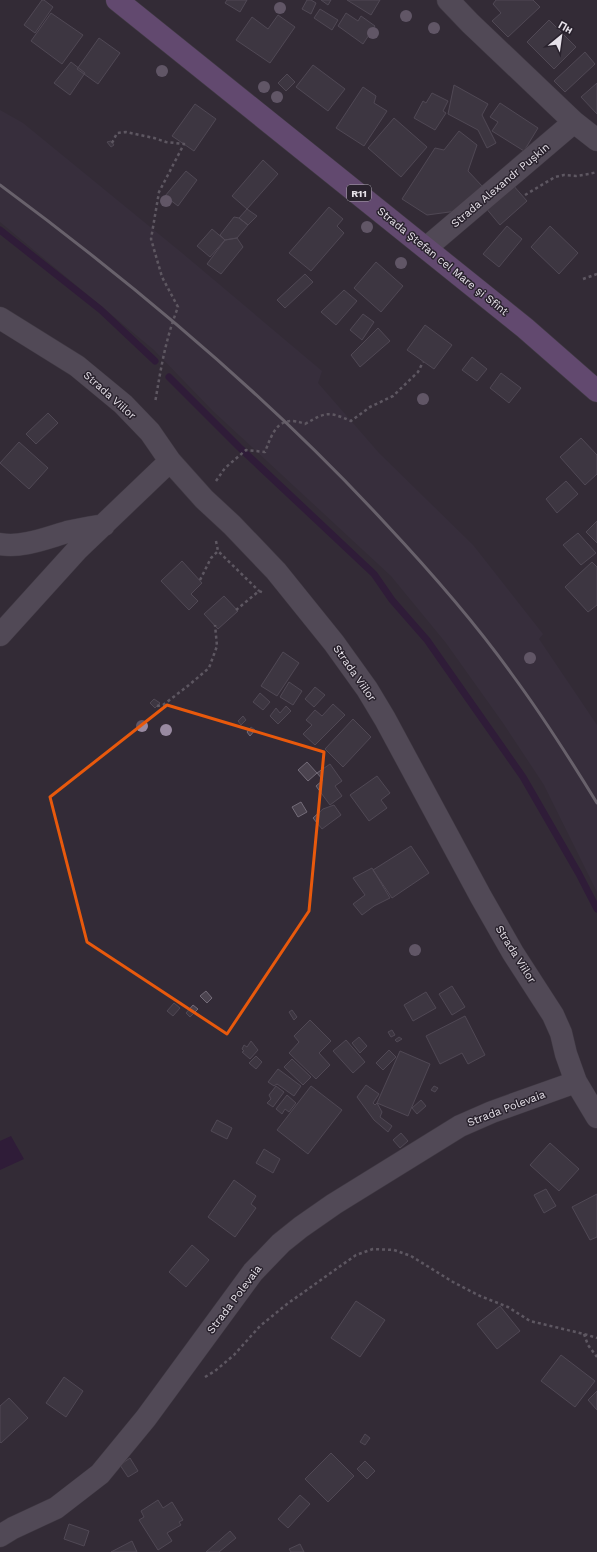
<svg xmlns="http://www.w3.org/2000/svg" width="597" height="1552" font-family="'Work Sans',sans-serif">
<rect width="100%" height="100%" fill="#332b37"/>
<path fill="#3d3243" d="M0,110l23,13 159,130 140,118 -4,12 61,70 94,92 70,89 -4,5 58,86v167l-53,-107 -41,-62 -57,-80 -55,-67 -178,-165 -59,-61 -154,-128z"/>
<path fill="#2c093a" d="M11,1136l13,23 -24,11v-29z"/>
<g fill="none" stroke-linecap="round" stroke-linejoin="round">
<path stroke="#2c093a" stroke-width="7" d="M0,230l101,80 54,51
M169,377l70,70 135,127 18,26 35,40 96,137 56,97 18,35"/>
</g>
<path fill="#4b434f" stroke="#736b78" d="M42,0h2l9,7 -18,26 -11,-8z
M227,0h20l-7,12 -15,-9z
M307,0h4l5,3 -5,11 -9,-5z
M321,0h10l-3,5z
M347,0h33l-9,15z
M496,0h37l7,7 -32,30 -16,-16 9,-8 -8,-9z
M320,9l18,11 -6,10 -18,-12z
M51,13l32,22 -21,29 -31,-23z
M346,13l12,8 3,-5 14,10 -12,18 -25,-18z
M278,15l17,12 -25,36 -34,-23 16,-23 16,12z
M549,20l27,27 -22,22 -27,-27z
M99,38l21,15 -22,31 -21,-15z
M585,52l10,12 -30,28 -11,-11z
M71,62l14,11 -15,22 -16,-12z
M313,65l32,24 -17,22 -32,-24z
M287,74l8,8 -9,9 -8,-8z
M597,83v31l-16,-17z
M454,85l34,19 -6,11 14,28 -9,5 -9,-18 -30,-16z
M363,87l13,9 -2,7 13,8 -23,35 -28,-18z
M432,93l16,8 -5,10 3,2 -11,17 -21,-12 9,-17 3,2z
M500,103l38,25 -14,23 -32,-20 6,-9 -8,-5z
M195,104l21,15 -22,32 -22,-15z
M394,118l33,29 -26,30 -33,-29z
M459,131l18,14 -9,26 14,15 -25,25 -30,4 -25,-16 33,-51 9,2z
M111,141l3,4 -3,2 -4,-5z
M263,160l15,14 -31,35 -15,-13z
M186,171l11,9 -19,26 -13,-10z
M512,184l15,17 -27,24 -15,-18z
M329,207l14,12 -6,7 7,7 -33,38 -22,-18z
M247,209l10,7 -9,9 -9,-7z
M234,217l5,1 9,7 -11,13 -12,2 -5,-5z
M507,226l15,13 -23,28 -16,-13z
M550,226l28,27 -19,21 -28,-27z
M212,229l13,11 -15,17 -13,-11z
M237,238l6,9 -22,27 -14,-10 18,-24z
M376,262l27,24 -22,26 -27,-24z
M305,274l8,8 -28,26 -8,-8z
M344,290l13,11 -21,24 -15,-13z
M363,314l11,8 -12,18 -12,-10z
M425,325l27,20 -18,24 -27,-19z
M378,328l12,13 -30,26 -9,-12z
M472,357l15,12 -10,12 -15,-11z
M501,373l20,15 -12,15 -19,-15z
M48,413l10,10 -22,21 -10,-10z
M581,438l16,17v19l-12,11 -25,-28z
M19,442l29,26 -19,21 -29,-26z
M566,481l12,13 -21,19 -11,-14z
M597,521v22l-11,-11z
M578,533l18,20 -15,12 -18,-20z
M182,561l20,22 -11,11 7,7 -9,9 -28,-29z
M592,562l5,5v38l-9,7 -23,-25z
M224,596l14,15 -20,18 -14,-15z
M283,652l16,11 -22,33 -16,-10z
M289,682l13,9 -9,14 -13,-8z
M315,687l10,8 -11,12 -9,-8z
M260,693l10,9 -7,8 -10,-8z
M154,699l6,4 -5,5 -5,-5z
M333,704l12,11 -30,30 -12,-11 9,-9 -6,-5 9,-10 7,6z
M286,706l5,5 -13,13 -8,-8 6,-8 4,5z
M243,716l3,4 -5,5 -3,-4z
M353,719l18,18 -28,30 -18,-18z
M251,727l4,3 -5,6 -3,-4z
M307,762l10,11 -9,8 -10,-11z
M330,764l12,17 -7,5 7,10 -12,9 -14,-19 7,-6 -6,-7z
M377,776l13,17 -9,7 6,8 -18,13 -19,-26z
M301,802l6,10 -9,5 -6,-10z
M334,805l7,10 -19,14 -9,-11 10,-9z
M411,846l18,27 -37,25 -19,-28z
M372,868l18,30 -16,8 -12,9 -9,-11 12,-9 -12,-17z
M452,986l13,21 -13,8 -13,-21z
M206,991l6,7 -5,5 -7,-7z
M426,992l10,16 -23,13 -9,-16z
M174,1003l6,5 -7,8 -6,-5z
M193,1005l5,4 -8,8 -4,-4z
M292,1010l5,7 -3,3 -5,-8z
M465,1016l20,39 -17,9 -6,-11 -22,11 -14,-28z
M310,1020l21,21 -12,12 11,12 -14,14 -27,-26 10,-11 -5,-6z
M392,1030l3,5 -4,2 -3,-5z
M359,1037l8,9 -7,7 -8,-10z
M399,1037l3,2 -5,3 -2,-2z
M346,1040l19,22 -12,11 -20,-22z
M251,1041l7,9 -8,9 -8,-7 2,-1 -2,-2 2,-4 3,2z
M389,1050l7,7 -13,13 -7,-7z
M400,1051l30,13 -22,52 -31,-13z
M256,1056l6,6 -6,7 -7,-6z
M292,1059l19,18 -8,8 -19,-18z
M278,1069l23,17 -7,10 -17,-12 -3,2 -6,-4z
M366,1085l13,9 -6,9 2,2 2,-2 5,9 -2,5 12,9 -4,6 -14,-12 -17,-23z
M276,1086l8,6 -11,15 -6,-4 4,-4 -2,-4z
M311,1086l31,24 -34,44 -31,-24z
M434,1086l4,2 -3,4 -4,-2z
M287,1095l9,8 -7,9 -4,-3 -3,5 -6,-5z
M421,1100l5,6 -9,8 -5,-6z
M217,1120l15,8 -5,11 -16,-8z
M401,1133l7,8 -8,7 -7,-8z
M550,1143l29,26 -20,22 -29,-26z
M264,1149l16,10 -7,14 -17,-10z
M234,1180l22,16 -5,8 5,4 -21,29 -27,-20z
M546,1189l10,17 -12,7 -10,-18z
M597,1194v43l-7,3 -18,-33z
M192,1245l17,15 -23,27 -17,-15z
M356,1301l29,19 -25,37 -29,-19z
M500,1306l20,25 -23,18 -20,-25z
M561,1355l34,26 -20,26 -34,-26z
M64,1377l19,14 -17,26 -20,-14z
M597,1391v19l-9,-10z
M9,1398l19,20 -27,25 -1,-1v-36z
M365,1434l5,4 -5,7 -5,-3z
M331,1453l23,23 -26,26 -23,-23z
M130,1458l8,13 -10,6 -8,-12z
M365,1461l10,10 -8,8 -10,-10z
M300,1495l10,9 -22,24 -10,-9z
M158,1500l5,8 9,-6 11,18 -4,2 2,3 -14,8 5,8 -14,9 -19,-30 5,-3 -3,-6z
M69,1524l20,7 -5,15 -20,-7z
M230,1531l6,7 -17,14h-13z
M132,1541l5,11h-26z
M300,1544l4,8h-13l-2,-3z"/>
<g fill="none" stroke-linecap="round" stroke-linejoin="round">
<defs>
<path id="minor" d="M448,0l22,23 104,99 23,18
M426,248l148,-126
M0,318l77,48 46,38 27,28 20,29 34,38 28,26 44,46 58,72 33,46 18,30 96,178 32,56 40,62 8,18 5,21 10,28 21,35
M0,544c22,4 46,-6 67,-12 12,-3 25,-5 37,-7
M0,635l77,-85 93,-89
M0,1536l13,-8 43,-20 44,-34 46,-56 107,-146 28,-29 20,-16 33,-23 126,-78 32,-14 84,-30"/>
<path id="primary" d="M117,0l408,328 72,63"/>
</defs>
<use href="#minor" stroke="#504953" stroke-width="23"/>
<use href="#primary" stroke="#504953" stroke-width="23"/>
<path stroke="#928c96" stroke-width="2.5" stroke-dasharray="3 3" stroke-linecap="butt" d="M112,143l5,-10 9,-1 28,6 12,4 18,2 -25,48 -8,47 11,38 16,30c-13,34 -17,61 -23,96
M525,195l30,-18 9,-2 12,1 13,-2 8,-2
M583,279l14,-5
M216,481l9,-13 21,-18 19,2c8,-21 14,-38 40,-28 21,-12 23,-13 46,-3l19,-14 23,-11 25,-24 5,-10
M216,541l2,10 41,40
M200,580l11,-22 7,-7
M236,610l23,-19 5,2
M157,706l6,-1 26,-20 20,-17 8,-22 -2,-21
M584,1334l4,11 9,12
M205,1377l10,-6 19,-16 26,-29 27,-22 69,-49 17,-6 21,1 17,6 42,26 27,14 28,11 22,14 54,13 13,4"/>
<use href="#minor" stroke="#776e7c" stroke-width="22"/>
<use href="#primary" stroke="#9c6eb3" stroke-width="22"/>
<path stroke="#a8a2ab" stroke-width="3" d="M0,185c138,102 269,212 385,338 44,47 88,97 126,150 31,42 59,86 86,130"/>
</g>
<g fill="#998aa1">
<circle cx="280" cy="8" r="6"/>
<circle cx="406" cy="16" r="6"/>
<circle cx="434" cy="28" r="6"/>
<circle cx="373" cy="33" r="6"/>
<circle cx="162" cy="71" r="6"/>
<circle cx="264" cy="87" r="6"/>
<circle cx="277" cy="97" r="6"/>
<circle cx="166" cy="201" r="6"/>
<circle cx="367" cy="227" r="6"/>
<circle cx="401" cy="263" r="6"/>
<circle cx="423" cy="399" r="6"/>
<circle cx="530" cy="658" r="6"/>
<circle cx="142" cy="726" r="6"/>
<circle cx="166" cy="730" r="6"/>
<circle cx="415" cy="950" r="6"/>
</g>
<path d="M0 0H597V1552H0ZM167,705l157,47 -15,159 -82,123 -140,-92 -37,-145z" fill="#332b37" fill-opacity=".55" fill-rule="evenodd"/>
<path fill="none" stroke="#e8590c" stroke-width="3" stroke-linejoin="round" d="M167,705l157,47 -15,159 -82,123 -140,-92 -37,-145z"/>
<g text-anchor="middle" stroke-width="3" stroke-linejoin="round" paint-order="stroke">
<rect fill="#29222d" stroke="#ada8b1" stroke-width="1" x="347" y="185" width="24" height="16" rx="3"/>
<g font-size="10" font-weight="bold" fill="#e6e1e9">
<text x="359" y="197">R11</text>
</g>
<g font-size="11" fill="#e6e1e9" stroke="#29222d">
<text transform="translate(500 185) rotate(-40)" y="4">Strada Alexandr Pușkin</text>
<text transform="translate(443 261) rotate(39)" y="4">Strada Ştefan cel Mare şi Sfînt</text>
<text transform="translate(110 395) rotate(42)" y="4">Strada Viilor</text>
<text transform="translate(355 673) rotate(55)" y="4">Strada Viilor</text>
<text transform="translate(516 954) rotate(58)" y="4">Strada Viilor</text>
<text transform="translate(506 1108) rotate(-21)" y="4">Strada Polevaia</text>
<text transform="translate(234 1299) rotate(-53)" y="4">Strada Polevaia</text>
</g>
</g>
<g transform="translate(561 36) rotate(29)" stroke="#29222d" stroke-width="3" paint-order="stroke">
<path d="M0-3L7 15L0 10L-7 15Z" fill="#e6e1e9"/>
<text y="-6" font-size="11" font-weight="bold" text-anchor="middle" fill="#e6e1e9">Пн</text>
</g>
</svg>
